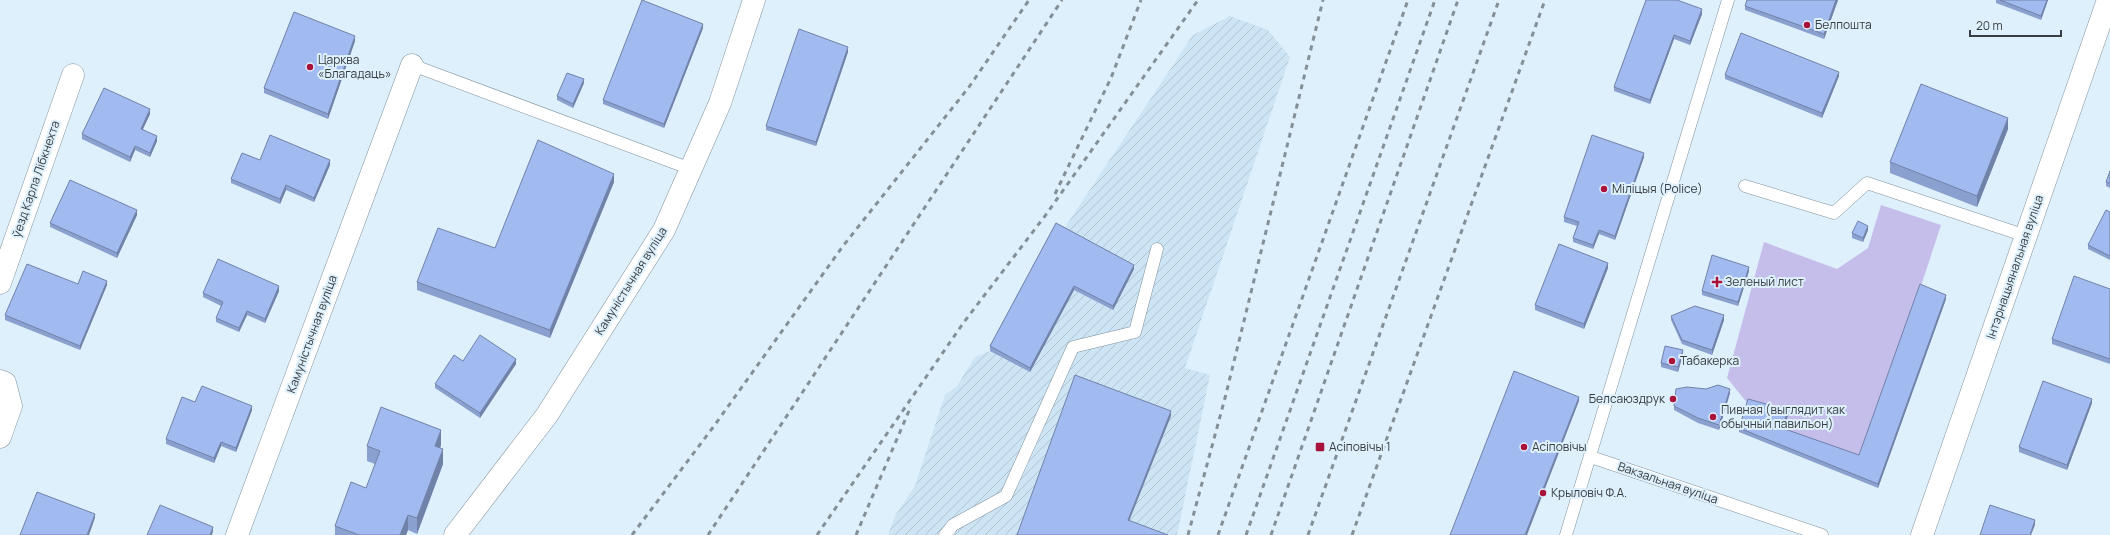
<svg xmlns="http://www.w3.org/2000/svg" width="2110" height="535" font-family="Manrope,sans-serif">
<defs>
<pattern id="industrial-furrows" width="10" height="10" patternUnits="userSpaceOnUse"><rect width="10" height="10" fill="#cce4f4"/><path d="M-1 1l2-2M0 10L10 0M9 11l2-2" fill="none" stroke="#b0c4d2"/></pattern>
</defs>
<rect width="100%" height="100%" fill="#def0fb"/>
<path fill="url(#industrial-furrows)" d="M1230,16l38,14 22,27 -105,311 25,7 -33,160h-289l7,-19 20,-30 30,-91 12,-9 18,-29 15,-6 73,-121 130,-195z"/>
<path fill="#c6beea" d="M1881,205l60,20 -21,64 -61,170 -77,-26 -34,-29 -21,-26 37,-136 73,27 31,-21z"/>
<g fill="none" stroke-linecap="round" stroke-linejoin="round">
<defs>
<path id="lane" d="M412,65l279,104
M1745,186l89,27 33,-30 159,53
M1591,457l231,78
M945,535l8,-10 53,-29 67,-149 62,-15 22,-83
M1566,535l162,-535"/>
<path id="street" d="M0,283l73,-208
M0,381l5,2 6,23 -11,31
M237,535l175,-470
M455,535l92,-120 117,-185 56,-127 34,-103"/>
<path id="secondary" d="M1922,535l186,-535"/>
</defs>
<use href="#lane" stroke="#81919c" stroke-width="13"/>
<use href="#street" stroke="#81919c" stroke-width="23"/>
<use href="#secondary" stroke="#81919c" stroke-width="23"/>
<use href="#lane" stroke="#fff" stroke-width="12"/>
<use href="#street" stroke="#fff" stroke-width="22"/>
<use href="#secondary" stroke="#fff" stroke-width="22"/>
<path stroke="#849097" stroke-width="3" stroke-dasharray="5 5" stroke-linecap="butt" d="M1055,194l56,-116 30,-78
M632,535l82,-109 129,-180 126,-159 60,-87
M708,535l354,-535
M817,535l147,-213 81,-106 153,-216
M856,535l55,-129
M1188,535l37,-137 98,-398
M1218,535l190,-535
M1246,535l189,-535
M1271,535l187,-535
M1308,535l191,-535
M1352,535l193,-535"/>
</g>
<path fill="#8aa0ce" d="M1646,0l56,14 -12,31 -16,-6 -24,65 -36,-13v-4z
M1747,0h91l-14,39 -79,-29v-4z
M1996,0h52l-7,20 -45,-17z
M703,28l-39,100 -61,-24v-4z
M355,41l-27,78 -64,-26v-5z
M848,52l-32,94 -50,-16v-4z
M1725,75l114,1 -17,42 -97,-39z
M584,83l-11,25 -16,-8v-4z
M150,114l-7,15 14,12 -7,16 -15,-7 -5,12 -48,-23v-5z
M2008,129l-31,78 -87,-34v-11z
M1644,157l-29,83 -16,-6 -6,15 -20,-7v-4l4,-12 -13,-4v-5z
M260,160l70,5 -16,37 -28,-12 -6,14 -49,-21v-4z
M2110,171v17l-4,-2v-4z
M614,182l-64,156 -133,-48v-8l78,-34z
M2110,212v48l-22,-11v-4z
M137,215l-20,43 -67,-31v-4z
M1056,223l78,46 -21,41 -39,-20 -44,82 -40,-21v-5z
M1868,230l-5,12 -11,-4v-5z
M1608,268l-24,61 -49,-19v-5z
M1749,271l-11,35 -36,-11v-4z
M78,284l29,1 -27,65 -75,-30v-5z
M2110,289v75l-58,-20v-5z
M279,291l-14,32 -18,-8 -8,17 -23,-10v-4l5,-12 -18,-9v-4z
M1946,299l-68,189 -139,-56v-4l49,-13 -5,14 76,26z
M1671,316l53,4 -12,35 -30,-11 -11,-24z
M1683,354l-5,18 -17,-5v-4z
M463,361l53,3 -36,54 -45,-30v-4z
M1706,389l24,4 -11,37 -21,-7 -24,-13v-4z
M195,402l57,8 -16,42 -15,-6 -7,17 -48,-19v-5z
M2092,403l-25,67 -48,-18v-5z
M441,445l-1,3 3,16 -26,70 -9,-4 -2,5h-71v-9l31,-38 9,-24 -8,-3v-15z"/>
<path fill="#7182a8" d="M1836,0h2l-14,39v-5z
M2047,0h1l-7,20v-4z
M1702,9v5l-12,31v-4z
M703,24v4l-39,100v-4z
M1674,35v4l-24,65v-4z
M355,36v5l-27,78v-5z
M848,47v5l-32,94v-4z
M1839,72v4l-17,42v-5z
M584,79v4l-11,25v-4z
M150,109v5l-9,19v-4z
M2008,118v11l-31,78v-11z
M157,136v5l-7,16v-4z
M135,146v4l-5,12v-5z
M1644,153v4l-29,83v-4z
M330,160v5l-16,37v-4z
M614,174v8l-64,156v-8z
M286,185v5l-6,14v-5z
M137,210v5l-20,43v-5z
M1868,226v4l-5,12v-4z
M1599,230v4l-6,15v-4z
M1608,263v5l-24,61v-5z
M1134,265v4l-21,41v-4z
M1749,267v4l-11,35v-4z
M107,281v4l-27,65v-4z
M279,286v5l-14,32v-4z
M1074,286v4l-44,82v-4z
M1946,295v4l-68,189v-4z
M247,311v4l-8,17v-4z
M1724,315v5l-12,35v-5z
M1683,350v4l-5,18v-5z
M516,359v5l-36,54v-5z
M1730,389v4l-11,37v-5z
M1579,397v4l-52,134h-2z
M2092,399v4l-25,67v-5z
M252,406v4l-16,42v-4z
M1788,410v5l-6,18v-5z
M1171,411v5l-43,108v-4z
M441,430v15l-6,16v-15z
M221,442v4l-7,17v-5z
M443,449v15l-26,70v-16z
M95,514v4l-6,17h-2z
M408,515v15l-2,5h-6z
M2035,520v5l-4,10h-1z
M213,527v4l-1,4h-2z"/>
<path fill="#a1baf0" stroke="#7182a8" d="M642,0l61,24 -39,100 -61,-24z
M1646,0h31l25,9 -12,32 -16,-6 -24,65 -36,-13z
M1747,0h89l-12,34 -79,-28z
M2000,0h47l-6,16z
M294,12l61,24 -27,78 -64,-26z
M799,29l49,18 -32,95 -50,-16z
M1741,33l98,39 -17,41 -97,-38z
M567,73l17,6 -11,25 -16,-8z
M1921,84l87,34 -31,78 -87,-34z
M104,88l46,21 -9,20 16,7 -7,17 -15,-7 -5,11 -48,-23z
M270,135l60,25 -16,38 -28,-13 -6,14 -49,-20 11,-26 18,7z
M1592,135l52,18 -29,83 -16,-6 -6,15 -20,-7 6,-16 -15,-5z
M538,140l76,34 -64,156 -133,-48 21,-54 57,20z
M2110,171v12l-4,-1z
M70,180l67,30 -20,43 -67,-30z
M2106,210l4,2v44l-22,-11z
M1858,221l10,5 -5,12 -11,-5z
M1056,223l78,42 -21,41 -39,-20 -44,82 -40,-22z
M1559,244l49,19 -24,61 -49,-19z
M1712,255l37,12 -11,35 -36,-11z
M218,259l61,27 -14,33 -18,-8 -8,17 -23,-10 7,-16 -20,-9z
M27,264l51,20 5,-13 24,10 -27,65 -75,-31z
M2074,276l36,13v70l-58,-20z
M1920,284l26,11 -68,189 -139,-56 9,-29 40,11 -6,18 77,27z
M1695,306l29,9 -12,35 -30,-10 -11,-24z
M480,335l36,24 -36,54 -45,-29 19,-29 9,6z
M1665,346l18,4 -5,17 -17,-4z
M1514,371l65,26 -54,138h-75z
M1075,375l96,36 -43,109 40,15h-151z
M2043,381l49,18 -25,66 -48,-18z
M1718,385l12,4 -11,36 -21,-7 -24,-12 2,-17 11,-2 19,2z
M202,386l50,20 -16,42 -15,-6 -7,16 -48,-19 16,-42 13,5z
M381,407l60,23 -6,16 8,3 -26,69 -9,-3 -8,20h-41l-24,-9 16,-44 15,6 14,-37 -13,-5z
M37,492l58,22 -8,21h-67z
M160,505l53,22 -3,8h-63z
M1990,505l45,15 -5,15h-50z"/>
<g fill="#a9123b" stroke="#def0fb" stroke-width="1.5">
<circle cx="1807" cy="25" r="4"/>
<circle cx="310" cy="67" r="4"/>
<circle cx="1604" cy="189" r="4"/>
<path d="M1715 276h4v4h4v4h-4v4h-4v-4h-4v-4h4z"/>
<circle cx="1672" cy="361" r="4"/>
<circle cx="1673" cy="399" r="4"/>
<circle cx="1713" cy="417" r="4"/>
<rect x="1315" y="442" width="10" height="10" rx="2"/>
<circle cx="1524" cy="447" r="4"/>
<circle cx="1543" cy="493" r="4"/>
</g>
<g text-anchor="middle" stroke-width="4" stroke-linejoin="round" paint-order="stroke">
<g font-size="12" fill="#373d42" stroke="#def0fb" text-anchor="start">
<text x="1815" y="29">Белпошта</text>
<text x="318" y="64">Царква<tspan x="318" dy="14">«Благадаць»</tspan></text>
<text x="1612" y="193">Міліцыя (Police)</text>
<text x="1725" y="286">Зеленый лист</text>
<text x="1680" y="365">Табакерка</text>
<text x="1665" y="403" text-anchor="end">Белсаюздрук</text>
<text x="1721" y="414">Пивная (выглядит как<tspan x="1721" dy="14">обычный павильон)</tspan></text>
<text x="1329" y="451">Асіповічы 1</text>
<text x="1532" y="451">Асіповічы</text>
<text x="1551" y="497">Крыловіч Ф.А.</text>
</g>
<g font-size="12" fill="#373d42" stroke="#def0fb">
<text transform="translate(36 179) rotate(-71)" y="4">ўезд Карла Лібкнехта</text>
<text transform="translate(2015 267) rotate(-71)" y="4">Інтэрнацыянальная вуліца</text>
<text transform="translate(631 281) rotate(-58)" y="4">Камуністычная вуліца</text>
<text transform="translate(312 334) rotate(-70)" y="4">Камуністычная вуліца</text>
<text transform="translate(1668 483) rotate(19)" y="4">Вакзальная вуліца</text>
</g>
</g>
<path d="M1970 30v6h91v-6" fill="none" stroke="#373d42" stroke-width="2"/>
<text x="1976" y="30" font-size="12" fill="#373d42" stroke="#def0fb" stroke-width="3" paint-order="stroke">20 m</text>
</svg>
